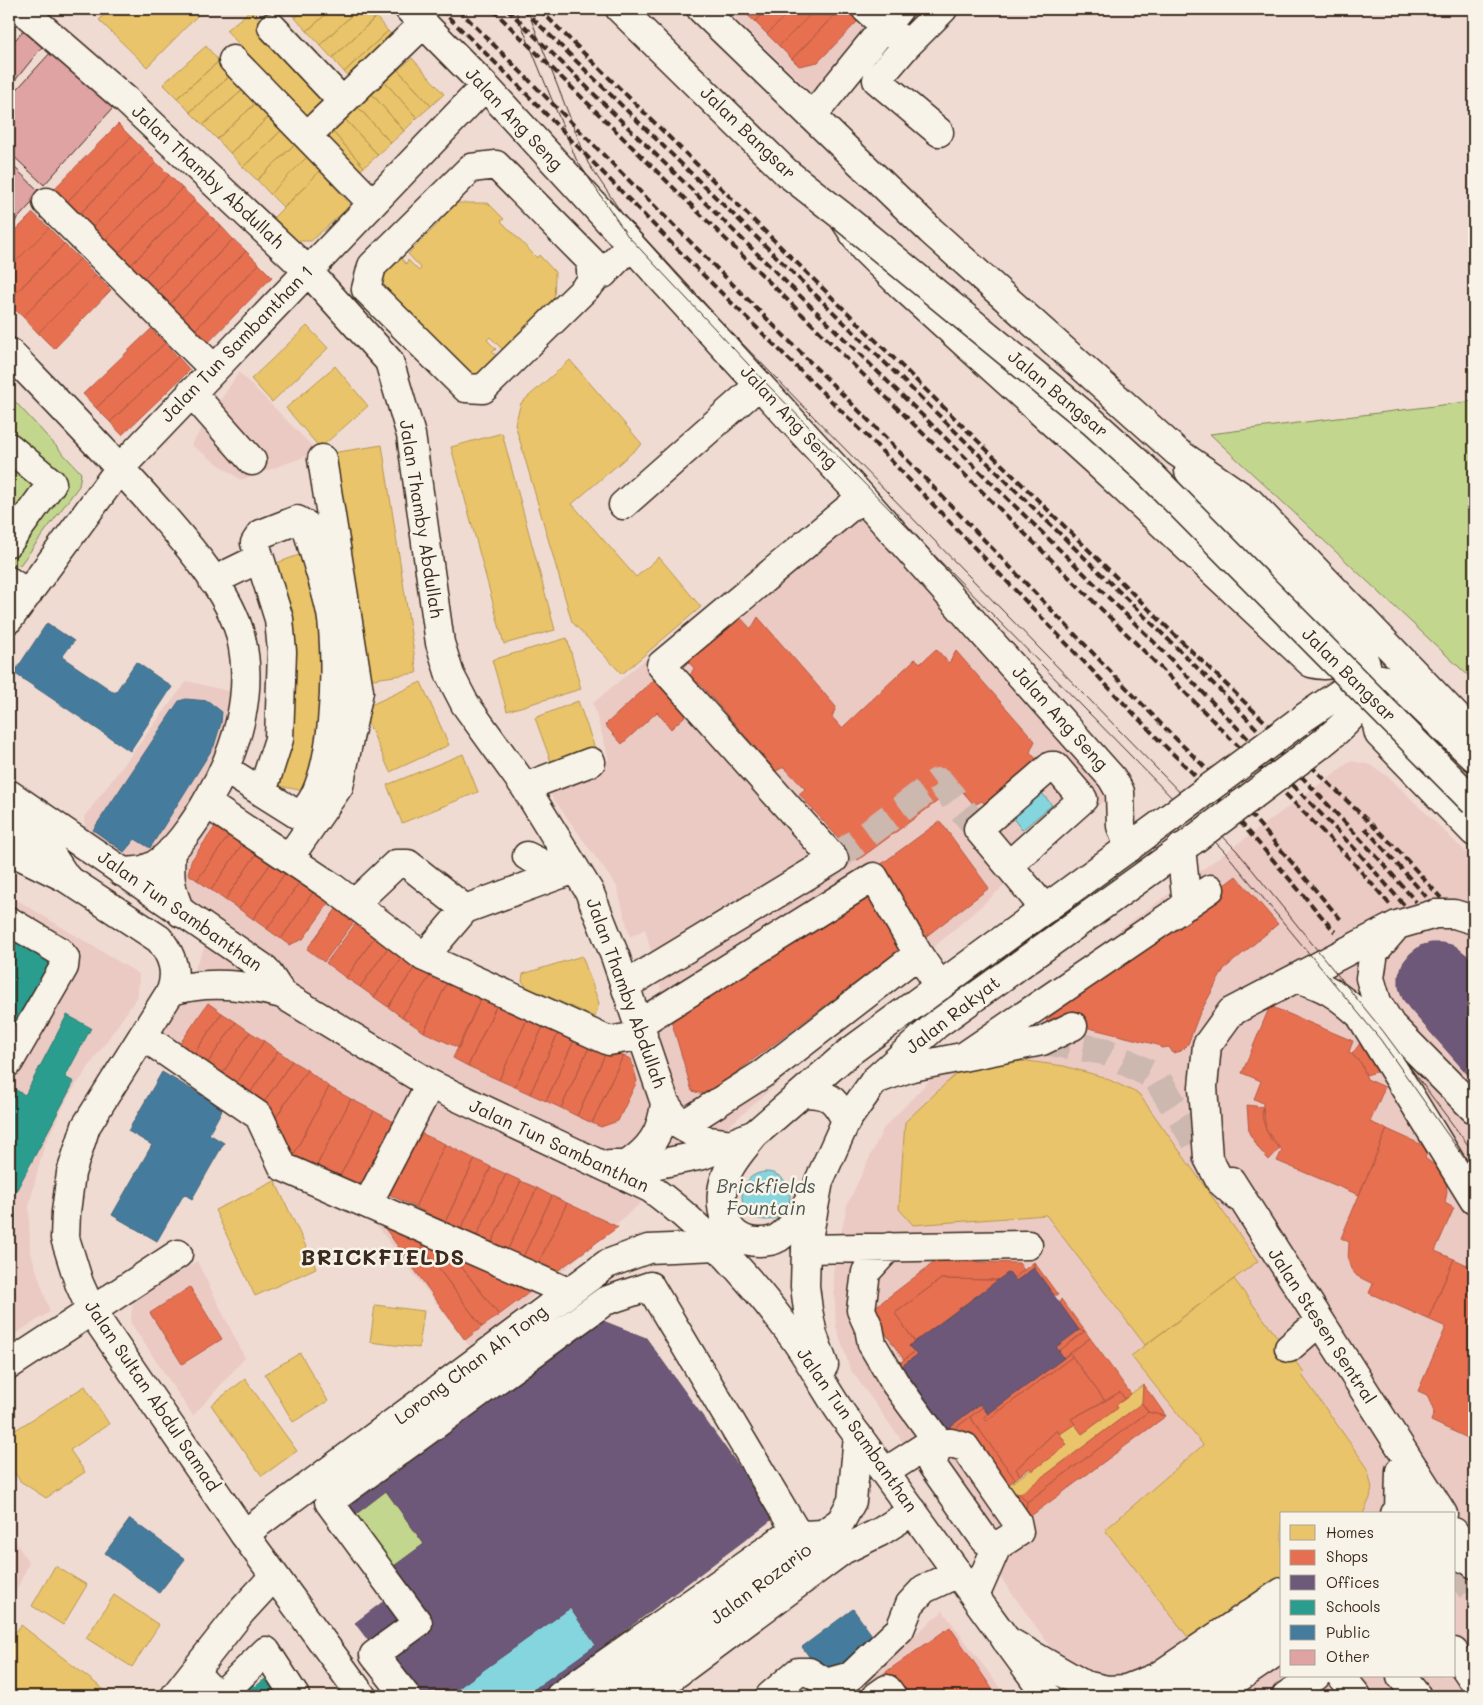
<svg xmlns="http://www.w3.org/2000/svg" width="1483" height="1705" font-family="Mali,sans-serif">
<rect width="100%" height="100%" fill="#f0dbd3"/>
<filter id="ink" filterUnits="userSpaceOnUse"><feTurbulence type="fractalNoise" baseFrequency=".02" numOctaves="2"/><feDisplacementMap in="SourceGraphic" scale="10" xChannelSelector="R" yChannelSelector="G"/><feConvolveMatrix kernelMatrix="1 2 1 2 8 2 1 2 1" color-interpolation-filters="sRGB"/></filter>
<g filter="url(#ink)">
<path fill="#ebcac4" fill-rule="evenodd" d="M725,9h156l-70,83z
M239,372l79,80 -77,28 -50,-35z
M842,494l269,302 -105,79 5,5 -539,470 -105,-137 -90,-38 -35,-63 -91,-51 56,-119 -119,-77 -4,-48 103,-136 70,17 -33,101 199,154 202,92 38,-48 -18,-68 -15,8 -13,-50 -75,-104 67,-23 -16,-57z
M1351,761l20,4 19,13 84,82v836h-388l-236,-327 -14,-43 -3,-54 14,-67 36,-76 84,-88zM1282,1514h172v162h-172z
M9,895l130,79 -1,22 -70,101 -24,49 -15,60 1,44 20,62 -41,26z
M197,1261l48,97 -52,58 -63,-94 4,-24 39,-26 3,3z
M9,1532l20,31 -20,43z
M943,1611l63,85h-163z"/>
<path fill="#c2d78d" stroke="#7e8056" d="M9,395l72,78 -2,13 -59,79 -11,2z
M1474,401v280l-264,-247z
M386,1491l38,53 -30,22 -38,-52z"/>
<path fill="#85d5df" stroke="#679192" d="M1041,792l11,13 -30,25 -10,-13z
M742 1196a24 24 0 1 1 48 0a24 24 0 1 1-48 0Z
M570,1608l26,37 -71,51h-78z"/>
<path fill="#e9c46a" stroke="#b59653" d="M110,9h94l-57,58 -48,-47z
M250,9l81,87 -24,23 -81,-89 18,-14z
M286,9h19l-10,9z
M305,9h27l-25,22 -12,-13z
M332,9h26l-38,36 -13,-14z
M358,9h10l8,8 -44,41 -12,-13z
M376,17l12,14 -44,41 -12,-14z
M388,31l13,13 -45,41 -12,-13z
M206,46l13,15 -42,37 -14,-14z
M412,58l32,36 -13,12 -33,-36z
M219,61l13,13 -42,38 -13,-14z
M398,70l33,36 -14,12 -32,-36z
M232,74l13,14 -42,37 -13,-13z
M385,82l32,36 -13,13 -32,-37z
M245,88l12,14 -40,37 -14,-14z
M372,94l32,37 -13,12 -33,-36z
M257,102l13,14 -40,37 -13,-14z
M358,107l33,36 -13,12 -33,-36z
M270,116l12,14 -39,37 -13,-14z
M345,119l33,36 -14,12 -32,-36z
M282,130l13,14 -38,36 -14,-13z
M332,131l32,36 -13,12 -33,-36z
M295,144l12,13 -37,37 -13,-14z
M307,157l13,14 -36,37 -14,-14z
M320,171l31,34 -40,36h-18l-21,-22z
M452,203h36l16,16 -3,2 36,37 2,-3 16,17 -1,36 -50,43 -14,-14 -3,3 9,9 -4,3 7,6 -27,27 -100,-100 28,-28 6,7 2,-4 11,11 2,-3 -13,-14 32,-32 -4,-4z
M307,326l21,22 -56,54 -21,-23z
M570,360l72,84 -70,60 64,73 23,-20 42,50 -79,67 -50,-52 -57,-198 6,-21z
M335,366l33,40 -48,42 -34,-40z
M502,433l53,197 -51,14 -53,-197z
M382,445l35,228 -51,7 -34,-227z
M307,552l25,123 -24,117 -28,-6 7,-38 -13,-184z
M567,638l14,51 -74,22 -15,-51z
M421,682l28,63 -59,27 -28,-63z
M578,701l19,53 -43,16 -19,-52z
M463,754l15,38 -76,31 -15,-38z
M582,956l17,47 -4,14 -68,-30 -5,-6 1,-7z
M1027,1061l37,5 39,11 36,17 119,167 -113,84 -99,-130 -133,10 -14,-16 6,-87 53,-50 32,-8z
M275,1181l41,87 -61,28 -40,-86z
M1234,1279l70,94 -2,2 65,92 5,21 -2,10 -7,16h-81v61l-91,66 -86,-111 98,-85 -72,-89z
M375,1305l49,6 -5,37 -49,-6z
M300,1353l28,48 -35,21 -28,-48z
M245,1379l52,72 -35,25 -51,-71z
M1143,1385l-1,18 -122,91 -19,-4 66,-45 -7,-11 15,-10 7,10 36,-26 -2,-3z
M85,1386l24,38 -39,26 15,22 -39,26 -26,-17 -11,-17v-30z
M55,1566l32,19 -24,40 -31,-19z
M114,1595l45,30 -27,42 -46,-29z
M21,1625l91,71h-103v-55z"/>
<path fill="#e76f51" stroke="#b35a42" d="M744,9h24l-13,13 -13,-12z
M768,9h24l-25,25 -12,-12z
M792,9h24l-37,37 -12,-12z
M816,9h24l-48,50 -13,-13z
M840,9h10l10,10 -42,43 -19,4 -7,-7z
M118,124l13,13 -72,73 -13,-13z
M131,137l12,12 -71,73 -13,-12z
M143,149l13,13 -71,73 -13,-13z
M156,162l13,13 -71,73 -13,-13z
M169,175l13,13 -71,73 -13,-13z
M182,188l13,12 -72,73 -12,-12z
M195,200l13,13 -72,73 -13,-13z
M33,213l16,15 -40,40v-31z
M208,213l13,13 -72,73 -13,-13z
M221,226l12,13 -71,73 -13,-13z
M49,228l15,16 -55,56v-32z
M233,239l13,12 -71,73 -13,-12z
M64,244l16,15 -57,58 -14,-13v-4z
M246,251l13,13 -71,73 -13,-13z
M80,259l16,16 -58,58 -15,-16z
M259,264l13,13 -71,73 -13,-13z
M96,275l15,15 -57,59 -16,-16z
M151,329l14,14 -69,65 -13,-14z
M165,343l13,14 -68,65 -14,-14z
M178,357l12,13 -68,65 -12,-13z
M738,615l13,14 7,-12 78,90 -4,10 10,11 73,-69 6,4 15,-14 13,14 7,-12 79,90 -5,11 10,11 -51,46 -7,-8 -8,4 -16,-19 -100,74 -59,-66 6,-5 -21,-22 -8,4 -76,-87 -11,-6 5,-10 -7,-7z
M654,680l32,35 -15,14 -14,-17 -35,32 -17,-19z
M940,821l49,67 -69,53 -44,-73z
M217,824l13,10 -33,46 -9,-6 3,-13z
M230,834l13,9 -32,47 -14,-10z
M243,843l14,10 -32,47 -14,-10z
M257,853l14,10 -32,46 -14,-9z
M271,863l14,10 -32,46 -14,-10z
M285,873l14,10 -32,46 -14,-10z
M1236,876l42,48 -54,45 -25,46 -11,29 -7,7 -8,2 -4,-6 -8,1 -3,-3 -73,-18h-33l-6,-7z
M299,883l14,9 -32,47 -14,-10z
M313,892l16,11 -26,36 -14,6 -8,-6z
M873,893l33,52 -200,150 -14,-4 -23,-78z
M339,905l18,13 -33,44 -17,-13z
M359,919l19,13 -32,46 -20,-15z
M378,932l14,10 -32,45 -14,-9z
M392,942l14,9 -32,46 -14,-10z
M406,951l13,10 -31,46 -14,-10z
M419,961l16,8 -33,48 -14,-10z
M435,969l15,7 -26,56 -22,-15z
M450,976l34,15 -25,57 -35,-16z
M484,991l16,7 -32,68 -15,-8z
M500,998l30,15 -31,67 -31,-14z
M208,1003l14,10 -29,42 -14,-10z
M1270,1006l83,35 -4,11 12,11 6,16 18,8 -15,35 17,7 -28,66 -82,-34 5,-11 -10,-9 -6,-11 -4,-13 1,-14 -9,-4 7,-18 -19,-8z
M222,1013l14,9 -29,42 -14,-9z
M530,1013l16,7 -31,67 -16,-7z
M546,1020l15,7 -31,67 -15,-7z
M236,1022l14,10 -28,42 -15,-10z
M561,1027l16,7 -31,67 -16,-7z
M250,1032l14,9 -28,43 -14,-10z
M577,1034l15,7 -31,67 -15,-7z
M264,1041l14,10 -28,42 -14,-9z
M592,1041l16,7 -31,68 -16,-8z
M1361,1042l19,29 -14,4 -5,-12 -9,-9z
M608,1048l15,8 -31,67 -15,-7z
M278,1051l14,10 -28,41 -14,-9z
M623,1056l8,3 6,22 -19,40 -17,6 -9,-4z
M292,1061l15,9 -32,49 -7,-14 -4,-3z
M307,1070l22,17 -36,69 -18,-37z
M329,1087l22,12 -35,68 -23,-11z
M351,1099l23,12 -35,67 -23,-11z
M1247,1105l16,2 3,23 14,18 -11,12 -10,-11 -10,-16z
M374,1111l24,13 -32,67 -27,-13z
M1387,1129l42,19 -4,10 16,12 5,10 1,12 -2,11 9,5 -19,43 19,8 -26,60 -59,-26 4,-9 -16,-8 -6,-7 -3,-9 1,-18 -8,-4z
M414,1130l31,14 -30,63 -31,-15z
M445,1144l30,15 -30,63 -30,-15z
M475,1159l16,8 -30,62 -16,-7z
M491,1167l15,7 -30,63 -15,-8z
M506,1174l15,7 -30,63 -15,-7z
M521,1181l16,7 -30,63 -16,-7z
M537,1188l15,8 -30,63 -15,-8z
M552,1196l15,7 -30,63 -15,-7z
M567,1203l51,24 -69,50 -12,-11z
M374,1213l36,17 72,97 -17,13z
M410,1230l36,17 53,68 -17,12z
M446,1247l88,42 -35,26z
M1454,1259l20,9v173l-43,-20 3,-9 -7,-17 -9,-4 28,-64 -18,-8z
M936,1261l83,2 5,7 -10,8 -5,-6 -11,8 -57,-1 -46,34 20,29 -6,4 5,6 -10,8 -34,-49z
M1034,1262l24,33h-4l-20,-27z
M1034,1262v6l-18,13 -2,-3z
M941,1279l57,1 -83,62 -20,-29z
M190,1287l32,52 -40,25 -32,-51z
M1061,1299l24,32 -6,-1 -19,-27z
M1079,1330l6,1 -26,20 -3,-4z
M1085,1331l5,7 -26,20 -5,-7z
M1090,1338l41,56 -6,5 -5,-7 -15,9 -35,-48z
M914,1352l3,3 -19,14 -5,-1z
M1070,1353l2,4 -86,64 -3,-3z
M1072,1357l33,44 -34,18 4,5 -15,10 -3,-4 -41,39 4,6 -5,4 -45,-62 13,-10 5,7 -5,4 3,3z
M1143,1385l9,11 14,20 -18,-4 -6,-9z
M1120,1392l5,7 -9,6 2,3 -36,26 -11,-15z
M1142,1403l6,9 -121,90 -7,-8z
M980,1404l3,3 -40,30 1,-6z
M1148,1412l18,4 -142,105 3,-19z
M970,1417l45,62 -12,10 -46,-62z
M1057,1430l10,15 -35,26 -2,-3 -10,7 -4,-6z
M1001,1490l19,4 7,8 -3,19z
M950,1627l47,69h-98l-16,-22z"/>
<path fill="#6d597a" stroke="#5e4b5e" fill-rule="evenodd" d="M1431,943h12l12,3 19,15v97l-11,11 -53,-60 -7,-10 -4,-12v-12l4,-12 7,-9 10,-8z
M1474,1058v24l-11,-13z
M1034,1268l45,62 -23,17 8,11 -76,56 -8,-10 -36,27 -46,-62 19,-14 -8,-9 100,-74 7,9z
M598,1319l48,19 129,179 -237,179h-13l71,-51 -26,-37 -123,88h-36l-56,-73 45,-34 -56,-81zM386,1491l38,53 -30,22 -38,-52z"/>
<path fill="#2a9d8f" stroke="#2f7a6d" d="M9,927l56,31 -25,45 -11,-6 -20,37z
M67,1015l24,13 -26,49 9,5 -60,113 -5,-2v-107l16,9z
M248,1679l7,8 10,-8 12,17h-35l-6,-8z"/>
<path fill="#457b9d" stroke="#426377" d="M47,623l27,18 -12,16 53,36 21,-31 36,25 -42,64 -116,-78z
M186,699l22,2 14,11 -1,11 -7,23 -64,102 -15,-9 -11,13 -31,-22 86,-129z
M162,1072l61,36 -14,26 15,9 -32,56 -8,-5 -27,47 -45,-26 40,-70 -24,-14z
M130,1519l55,40 -26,34 -54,-40z
M853,1609l24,33 -50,38 -25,-33z"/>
<path fill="#dea3a2" stroke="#3b2a1e" d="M23,31l19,16 -33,41v-53l6,5z
M51,52l62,56 -69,77 -35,-33v-54z
M9,162l32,31 -32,35z"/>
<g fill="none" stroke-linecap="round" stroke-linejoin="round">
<path stroke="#ccb8af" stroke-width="28" stroke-dasharray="28 14" stroke-linecap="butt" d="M834,859l103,-77h3l38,47
M1042,1041l62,10 52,26 56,91
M1454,1567l20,26"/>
<defs>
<path id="minor" d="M21,9l105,91 181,170 82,91 22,74 29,208 10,32 15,29 60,83 64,104 26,65 50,147 16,23 27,15 24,3
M409,9l76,77 377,411 250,281 8,14 1,34 8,22
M866,9l41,36 -30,35 62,52
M272,27l70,74
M907,45l36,-36
M233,60l139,143
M812,116l87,-107
M308,135l115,-111
M47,202l166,166
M590,260l2,22 -109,107 -17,-1 -100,-99 6,-23 99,-98 25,-3 94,95 13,14 28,-29
M9,352c49,51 98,101 145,154 30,34 77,87 87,132 13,55 -4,112 -32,160 -11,20 -38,62 -61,70 -8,4 -17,3 -26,4
M191,392l61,69
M9,447l43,36 -43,59
M623,505l136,-120
M9,581l19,13
M213,581l45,-22
M9,619l111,-151 365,-382
M225,769l73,46c40,-22 40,-161 33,-202 -6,-29 -17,-59 -25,-88l-9,-5 -36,14 -6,9 24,76 3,33 -3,87 -17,53
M525,787l66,-25
M206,803l126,84 92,70 185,84 34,-6
M1181,848l6,57
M171,851c-2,26 -1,38 10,62
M527,856l26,13h21
M289,858l50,-72 20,-95 -37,-232
M1009,865l74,-66 -28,-33h-4l-73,63 67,80
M354,904l42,-40h12l57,45
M9,921l50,30 6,7 -1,9 -55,95
M1393,930l-19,22 -4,26 7,24 14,23 83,84
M424,957l41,-48 110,-40
M1296,978c29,8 42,17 64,37l114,185
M626,985l208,-126 -173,-194 201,-168
M639,1024l235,-147 44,77
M143,1036l116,80 24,51 285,125
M966,1055l244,-166
M875,1080l37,-13 130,-26 31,-15
M681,1126l83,-53 154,-119 22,32
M625,1166c25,-16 37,-33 40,-63
M1231,1181l212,333
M1238,1197l-18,-16 -12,-23 -5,-71 4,-42 24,-33 166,-87 38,-11h19l20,6
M368,1203l62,-119
M889,1247l-23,25 -5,38 8,18 3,16 23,39 44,60 -7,22 53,75 12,6
M806,1249l222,-4
M1289,1348l30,-26
M9,1365l169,-111
M885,1472l47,-30 19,1 14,4 52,75 2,10 -22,14 -22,50
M1395,1514l4,-3 1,-40
M1454,1532l20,32
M244,1534l363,-270 41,-15 70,-3
M1006,1640l78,45 23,5 19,-1 31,-12 125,-85
M1454,1652l20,29
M194,1672l19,20 8,3 45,-44 29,45
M1341,1676l16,20
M1401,1676l16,20
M175,1696l66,-84 33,-36
M406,1696l-32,-41 44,-32 -89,-121 276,-201 45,-15 145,244 8,5 20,-1
M560,1696l235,-166
M608,1696l196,-141 19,-21 18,-13 11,-20 6,-65
M646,1696l197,-146 37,-18 33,-21
M770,1696l28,-24h11l17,11 25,-7 49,-47 10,-25 14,-15 34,-16
M877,1696l10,-7 5,7
M1286,1696l30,-20"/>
<path id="major" d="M620,9l166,163 56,44 22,33 39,38 192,174 216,202c29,8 35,-11 32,-36
M701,9l230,222 246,221 73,50 224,233
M1189,471l10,17 144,139c45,53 25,79 -23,118
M1393,693c-13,9 -19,26 -14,41l95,98
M1305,717l56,-38c13,-3 25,1 37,5l76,73
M9,794l256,175 17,25 148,90 220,104c57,41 105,96 146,153 16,23 30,50 46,73 68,95 137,188 205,282
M9,821l37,26 19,29
M9,850l57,28 93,61c13,16 19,32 12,52l-85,135 -15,47 -5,39 -1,26 14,45 13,29 152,222 118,162
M171,991c38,-11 74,-6 111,3
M803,1093c25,0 32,5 43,28
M754,1135c-10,13 -23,26 -28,41 -11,28 -2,66 33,66 6,0 14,-1 19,-4 15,-10 25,-26 33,-42
M610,1165h43l50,-10 52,-21 93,-81 321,-235
M824,1365l-11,-30 -5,-25 -3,-24 1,-37 13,-68 27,-60 29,-41 61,-55 256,-184
M1412,1514l3,-8v-36
M1454,1554l19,8
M1172,1696l110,-77
M1212,1696l70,-48"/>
</defs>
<use href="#minor" stroke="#3b2a1e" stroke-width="31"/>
<use href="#major" stroke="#3b2a1e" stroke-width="31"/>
<use href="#minor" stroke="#f7f3e8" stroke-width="28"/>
<use href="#major" stroke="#f7f3e8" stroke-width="28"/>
<path stroke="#3b2a1e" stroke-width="1" d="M515,9l61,150 51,76 135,144 463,473 155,187 94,133
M527,9l61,154 35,52 72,80 542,556 146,180 91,122"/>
<path stroke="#3b2a1e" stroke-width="4" stroke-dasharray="8 4" stroke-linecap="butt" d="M440,9l70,68 174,179 192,189 282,294 72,71 105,122
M458,9l427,428 282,293 72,71 104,121
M492,9l656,646 202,204 42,48
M507,9l648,634 202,208 47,54
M523,9l703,687 153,163 37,43
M539,9l638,628 219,211 45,50
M1365,828l65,73"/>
<defs>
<path id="major-bridge" d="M842,216l251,206 54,49 327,331
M1169,818l129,-96
M1192,841l128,-96"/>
</defs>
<use href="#major-bridge" stroke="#3b2a1e" stroke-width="31" stroke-linecap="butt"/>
<use href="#major-bridge" stroke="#f7f3e8" stroke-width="28"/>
</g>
</g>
<g text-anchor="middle" stroke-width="5" stroke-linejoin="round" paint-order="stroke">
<g font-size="18" fill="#3b2a1e" stroke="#f7f3e8">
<text transform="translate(514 119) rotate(47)" y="6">Jalan Ang Seng</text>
<text transform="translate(748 133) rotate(44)" y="6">Jalan Bangsar</text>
<text transform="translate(208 177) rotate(43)" y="6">Jalan Thamby Abdullah</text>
<text transform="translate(237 344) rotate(-46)" y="6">Jalan Tun Sambanthan 1</text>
<text transform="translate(1058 394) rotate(40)" y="6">Jalan Bangsar</text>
<text transform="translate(789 417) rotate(47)" y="6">Jalan Ang Seng</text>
<text transform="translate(421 519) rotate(81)" y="6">Jalan Thamby Abdullah</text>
<text transform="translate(1349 675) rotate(45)" y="6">Jalan Bangsar</text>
<text transform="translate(1060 718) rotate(48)" y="6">Jalan Ang Seng</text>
<text transform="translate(180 911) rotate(35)" y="6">Jalan Tun Sambanthan</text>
<text transform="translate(626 993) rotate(70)" y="6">Jalan Thamby Abdullah</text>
<text transform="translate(953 1015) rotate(-38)" y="6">Jalan Rakyat</text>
<text transform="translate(559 1146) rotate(25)" y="6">Jalan Tun Sambanthan</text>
<text transform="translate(1322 1326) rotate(57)" y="6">Jalan Stesen Sentral</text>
<text transform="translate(471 1365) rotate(-37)" y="6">Lorong Chan Ah Tong</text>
<text transform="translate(152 1396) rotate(56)" y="6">Jalan Sultan Abdul Samad</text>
<text transform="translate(857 1430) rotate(55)" y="6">Jalan Tun Sambanthan</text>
<text transform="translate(761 1584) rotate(-37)" y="6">Jalan Rozario</text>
</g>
<g font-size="19" font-style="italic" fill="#4e554e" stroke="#f7f3e8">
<text x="766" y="1193">Brickfields<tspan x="766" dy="22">Fountain</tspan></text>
</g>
<g font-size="22" font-weight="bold" letter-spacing="1" fill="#3b2a1e" stroke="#f7f3e8">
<text x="383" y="1265">BRICKFIELDS</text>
</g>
</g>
<rect width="1483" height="1705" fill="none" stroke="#f7f3e8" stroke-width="30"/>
<rect x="15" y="15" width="1453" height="1675" fill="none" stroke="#3b2a1e" stroke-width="2" filter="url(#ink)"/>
<rect x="1280" y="1512" width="175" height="165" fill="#f7f3e8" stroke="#aca397"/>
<rect x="1290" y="1525" width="25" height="15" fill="#e9c46a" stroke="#aca397"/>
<text x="1326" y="1538" font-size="15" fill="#3b2a1e">Homes</text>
<rect x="1290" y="1550" width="25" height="15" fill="#e76f51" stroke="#aca397"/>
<text x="1326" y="1562" font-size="15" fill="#3b2a1e">Shops</text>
<rect x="1290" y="1575" width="25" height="15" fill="#6d597a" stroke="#aca397"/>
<text x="1326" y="1588" font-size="15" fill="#3b2a1e">Offices</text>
<rect x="1290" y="1600" width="25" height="15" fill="#2a9d8f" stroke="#aca397"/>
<text x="1326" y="1612" font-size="15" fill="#3b2a1e">Schools</text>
<rect x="1290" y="1625" width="25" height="15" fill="#457b9d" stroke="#aca397"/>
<text x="1326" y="1638" font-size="15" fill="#3b2a1e">Public</text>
<rect x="1290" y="1650" width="25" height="15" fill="#dea3a2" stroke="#aca397"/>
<text x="1326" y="1662" font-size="15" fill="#3b2a1e">Other</text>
</svg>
